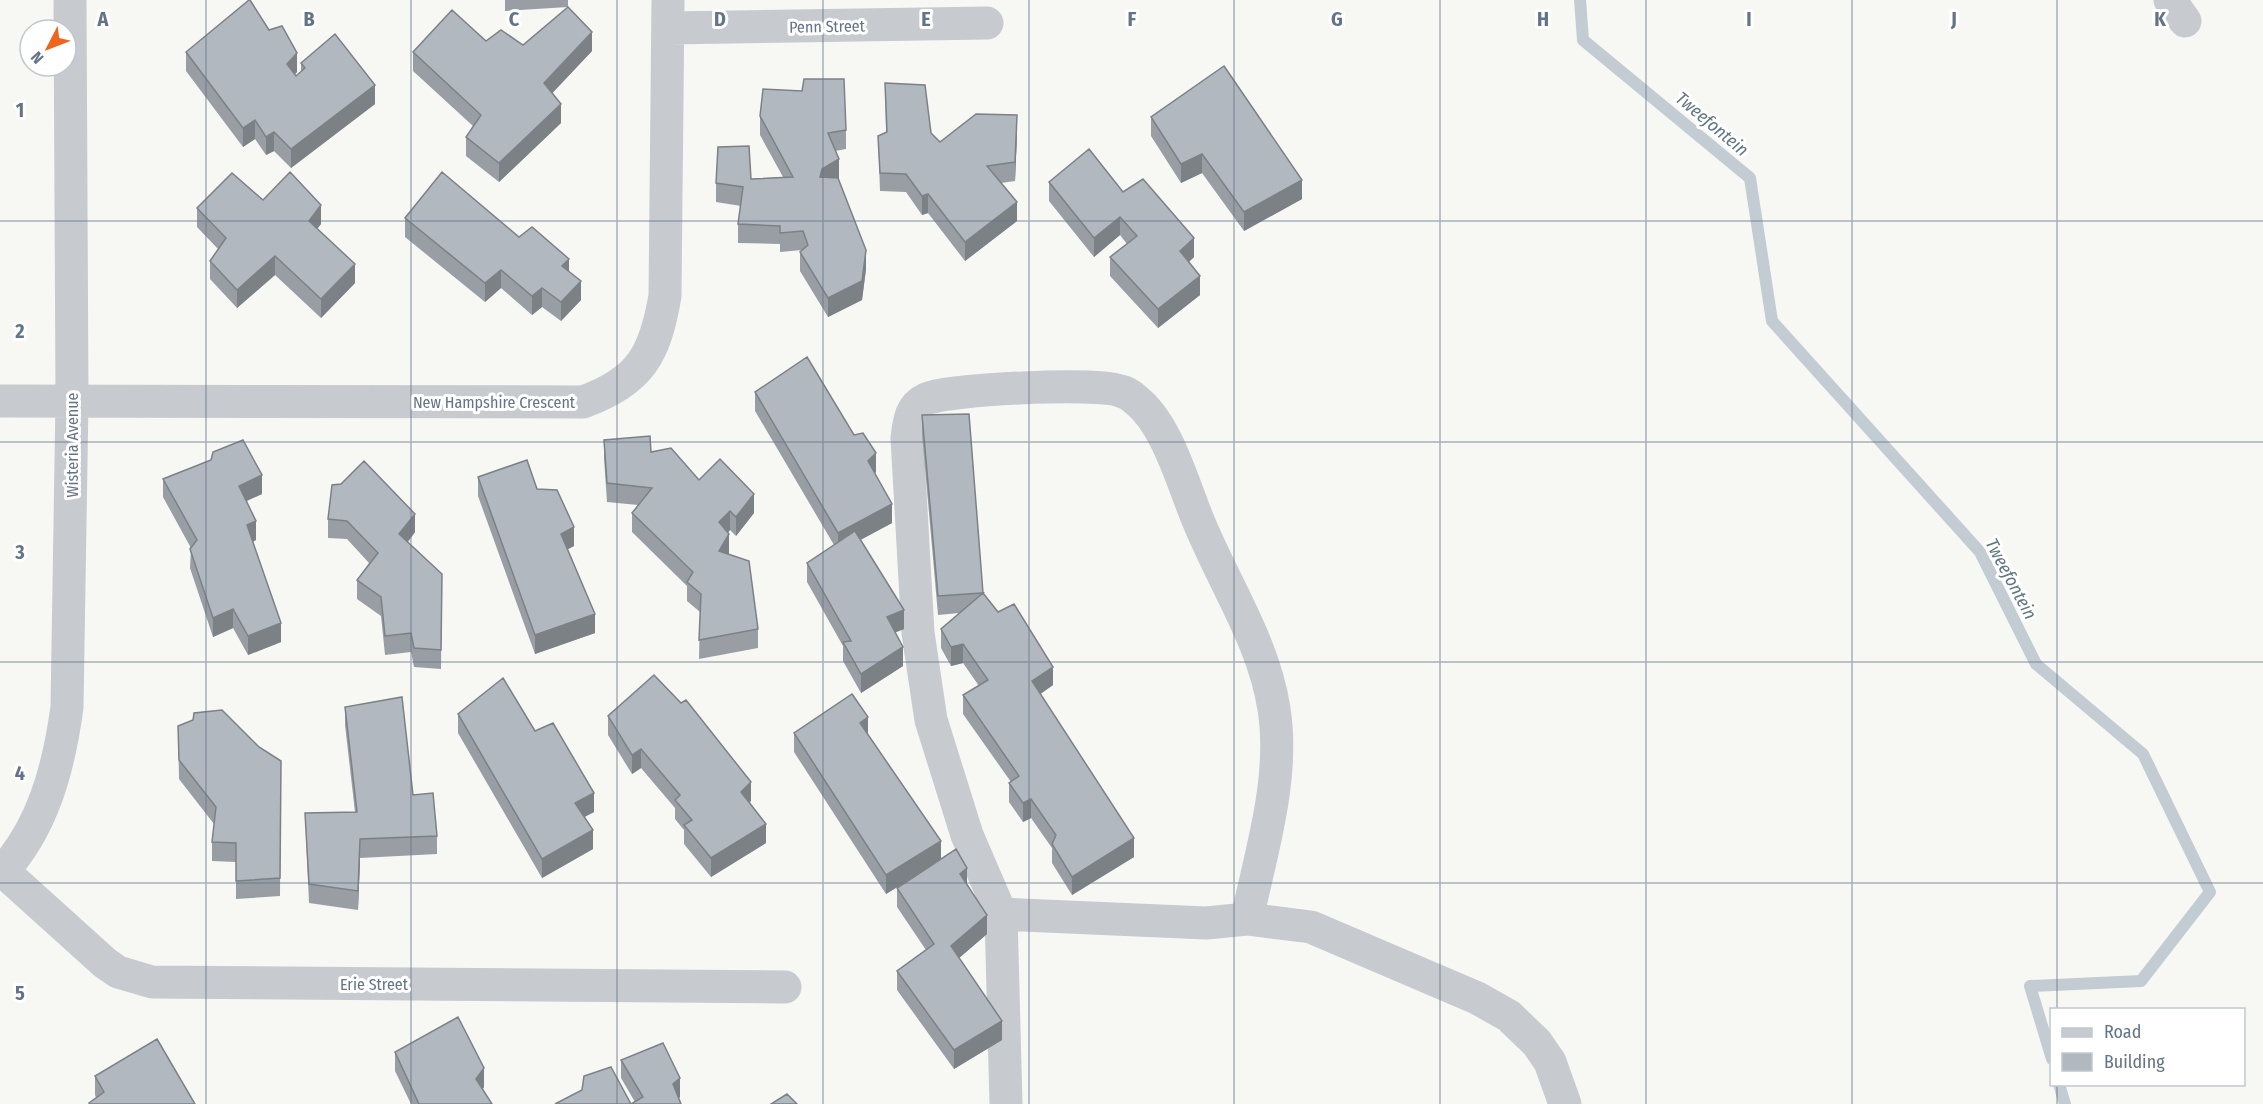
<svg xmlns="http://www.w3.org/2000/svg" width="2263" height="1104" font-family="'Fira Sans Condensed',sans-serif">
<rect width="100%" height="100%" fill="#f7f8f4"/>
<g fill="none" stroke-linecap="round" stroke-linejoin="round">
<path stroke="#c3ccd2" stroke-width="12" d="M1580,0l3,40 167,138 22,143 208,231 56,112 107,90 67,138 -69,89 -111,5 22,73
M2059,1084l6,20"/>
<path stroke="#c7cace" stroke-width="33" d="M2170,0l15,21
M668,28l319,-5
M0,401l583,1c58,-21 72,-48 82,-106l3,-296
M3,871l102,92 13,9 34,10 633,5
M0,874c43,-45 59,-107 67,-167l5,-306 -2,-401
M1001,914l205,9 41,-4 64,8 166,71 32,18 28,27 13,19 15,42
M1006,1104l-5,-190 -34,-79 -36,-115 -13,-87 -11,-195c2,-15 3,-32 19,-39 23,-10 171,-17 194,-8 5,1 12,5 16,9 31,24 47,84 62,120 25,62 66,122 76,189 11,69 -13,143 -27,210"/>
</g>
<path fill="#989ea4" d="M505,0h63v7l-63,4z
M269,30l28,42 -3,2 2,2 5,-4v-9l74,41 -84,64 -17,-17 -8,4 -11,-16 -12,8 -57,-76v-19z
M486,41l106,10 -40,42 9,30 -62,59 -33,-26v-19l7,-11 -60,-55v-19z
M885,83l46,50 9,9 77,-8 -2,47 -14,2 16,38 -52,40 -37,-48 -6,2 -16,-23 -26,-1 -2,-55 8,-4z
M760,116l86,14v19l-11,2 4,27 -1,1 28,90 -4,31 -34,17 -28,-46v-19l2,-2 -22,2v-8l-42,-1v-19l3,-18 -25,-4v-19l35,-4 32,-2 -23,-42z
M1151,117l151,82 -58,32 -42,-58 -21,10 -30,-47z
M1049,182l74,10 71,65 -5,5 11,33 -42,33 -48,-52v-19l17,-13 -7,-9 -26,22 -45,-56z
M263,200l58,24 -4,4 38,55 -34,35 -46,-43 -38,33 -27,-29v-18l8,-12 -21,-22v-19z
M405,218l114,19 50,35 12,28 -20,21 -19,-14 -10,8 -31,-27 -16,14 -80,-65z
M755,392l99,43 22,37 -1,1 17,50 -32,17 44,89 -9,3 8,34 -42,27 -18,-32v-15l-36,-64v-19l27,-18 -79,-134z
M922,415l61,178 70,92 -13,9 94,163 -62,38 -20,-32v-15l-21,-30 -8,4 -14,-20v-19l2,-1 -48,-68v-19l16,-9 -16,-23 -12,3 -10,-18v-19l18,-16 -21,2 -16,-181z
M604,440l47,12 103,61 -18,23 -6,-6 -2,3 1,20v2l29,74v19l-59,11 1,-47 -13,-11v-15l-55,-54v-19l6,-8 -31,-3 -3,-44z
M478,477l59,12 37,57 -7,3 28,84 -60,21 -57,-158z
M163,479l99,15 -15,7 9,39 -3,2 28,100 -33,13 -15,-27 -20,9 -23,-69 1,-20 -28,-51z
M332,485l83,47 -7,10 34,32 -1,95 -27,-2 -3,-15 -26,3 -4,-39 -24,-17v-19l12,-17 -22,-24 -19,-1v-19z
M345,707l68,88 24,41v18l-77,4 -2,52 -49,-7 -4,-90 50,-1 -10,-87z
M458,714l77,17 59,81 -10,5 9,32 -51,29 -84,-145z
M608,716l143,85 -2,1 17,41 -55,34 -27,-33v-14l-9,-11v-11l-34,-40 -9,6 -24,-39z
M178,726l81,21 22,14 -1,135 -44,3v-37l-24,-1v-19l2,-18 -35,-45z
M794,733l74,2 73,124 26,25 20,50 -28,24 43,82 -48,29 -57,-79v-19l29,-21 -29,-43v-19l26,-17 -37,23 -92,-142z
M395,1052l89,35 -1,2 9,15h-81l-16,-33z
M621,1060l59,37 -1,1 -44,4 -14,-24z
M95,1076l100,28 -99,-6 -1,-3z"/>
<path fill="#7c8186" d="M592,32v19l-48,51v-19z
M297,53v19l-10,11v-19z
M375,85v19l-84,64v-19z
M561,104v19l-62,59v-19z
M1017,115v19l-2,47v-19z
M255,120v19l-12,8v-19z
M274,132v19l-8,4v-18z
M1202,154v19l-21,10v-19z
M839,159v19l-17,10 -2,-11 2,-8z
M1302,180v19l-58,32v-19z
M928,194v19l-6,2v-19z
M1017,202v19l-52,40v-19z
M321,205v19l-12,16v-19z
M1120,217v18l-26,22v-19z
M1194,238v19l-14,13v-19z
M866,250v19l-4,31 -34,17v-19z
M275,256v19l-38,33v-18z
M569,259v19l-7,-12z
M355,264v19l-34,35v-19z
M501,270v18l-16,14v-19z
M1200,276v19l-42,33v-19z
M581,281v19l-20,21v-19z
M542,288v19l-10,8v-19z
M876,453v19l-8,8v-19z
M262,475v19l-23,10v-18z
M754,494v19l-18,23v-19z
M892,504v19l-54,29v-19z
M730,511v19l-11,11v-19z
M415,514v18l-16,21v-19z
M256,521v19l-9,4v-19z
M574,527v19l-13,7v-19z
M729,534v19l-10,17v-19z
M233,609v19l-20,9v-19z
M904,610v19l-17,7v-19z
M595,614v19l-60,21v-19z
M281,623v19l-33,13v-19z
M963,644v19l-12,3v-19z
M903,647v19l-42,27v-19z
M1053,667v18l-21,15v-19z
M868,717v18l-8,-12z
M641,749v19l-9,6v-19z
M751,782v19l-10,10v-19z
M594,793v19l-19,10v-19z
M1031,799v19l-8,4v-19z
M766,824v19l-55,34v-19z
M593,830v19l-51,29v-19z
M1134,838v19l-62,38v-18z
M360,839v19l-2,52v-19z
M941,841v19l-55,34v-19z
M967,868v19l-7,-13z
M987,915v19l-36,31v-19z
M1002,1021v19l-48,29v-19z
M484,1068v19l-8,10v-18z
M680,1078v19l-7,6v-19z"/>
<path fill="#b1b8bf" stroke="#7c8186" stroke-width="1.5" d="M249,0h1l19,30 13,-4 15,27 -10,11 9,12 9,-8 -4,-5 34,-29 40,51 -84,64 -17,-17 -8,5 -11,-17 -12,8 -57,-76z
M568,7l24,25 -48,51 17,21 -62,59 -33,-26 15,-22 -68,-63 39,-42 34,31 15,-11 22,15z
M1224,66l78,114 -58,32 -42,-58 -21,10 -30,-47z
M804,79h40l2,51 -18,3 11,26 -17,10 -2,8 18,1 28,72 -4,31 -34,17 -28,-46 8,-7 -5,-14 -23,2v-7l-42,-2 5,-37 -27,-4 2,-36 31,-1 2,33 42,-2 -33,-61 3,-27 39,2z
M885,83l40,2 6,48 9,9 36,-28 41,1 -2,47 -28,4 30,36 -52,40 -37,-48 -6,2 -16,-22 -26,-1 -2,-37 9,-4z
M1089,149l34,43 20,-13 51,59 -14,13 20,25 -42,33 -48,-52 27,-21 -17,-19 -26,21 -45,-56z
M290,172l31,33 -12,16 46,43 -34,35 -46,-43 -38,34 -27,-29 16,-23 -29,-30 35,-35 31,27z
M442,172l77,65 13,-10 37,32 -7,7 19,15 -20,21 -19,-14 -10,8 -31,-26 -16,13 -80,-65z
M807,357l47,78 9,-2 13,20 -8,8 24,43 -54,29 -83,-141z
M969,414l14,179 15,19 16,-8 39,63 -21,14 102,157 -62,39 -20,-33 4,-9 -25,-36 -8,4 -14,-20 10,-7 -56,-81 25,-15 -25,-36 -12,3 -10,-18 42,-36 -45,3 -16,-181z
M650,436l1,16 20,-4 28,32 21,-21 34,35 -18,23 -6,-6 -11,11 10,12 -10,17 30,10 9,68 -59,11 2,-46 -14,-12 6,-10 -61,-59 20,-25 -45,-5 -3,-43z
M243,440l19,35 -23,11 17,35 -9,4 34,98 -33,13 -15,-27 -20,9 -23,-69 7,-9 -34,-61 48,-19 2,-8z
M527,460l10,29 20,1 17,37 -13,7 34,80 -60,21 -57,-158z
M364,461l51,53 -16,20 43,40 -1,76 -27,-2 -3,-15 -26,3 -4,-39 -24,-17 21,-27 -31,-32 -19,-2 4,-34 9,-1z
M855,531l49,79 -17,7 16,30 -42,27 -18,-32 8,-1 -44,-78z
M654,675l27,28 5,-3 65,82 -10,10 25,32 -55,34 -27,-33 8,-5 -17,-20 5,-5 -39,-46 -9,6 -24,-39z
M503,678l32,53 18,-8 41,70 -19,10 18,27 -51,29 -84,-145z
M852,694l16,23 -8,6 81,118 -55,34 -92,-142z
M402,697l11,98 20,-2 4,43 -77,3 -2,52 -49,-7 -4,-71 52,-1 -12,-105z
M222,710l37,37 22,14 -1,117 -44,3v-38l-24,-1 4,-35 -37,-47 -1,-34 15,-6 1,-7z
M956,849l11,19 -7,6 27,41 -36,31 51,75 -48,29 -57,-79 37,-27 -37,-56z
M458,1017l26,51 -8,11 16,25h-73l-24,-52z
M157,1039l38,65h-105l-1,-1 15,-11 -9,-16z
M663,1043l17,35 -7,6 8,20h-50l12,-7 -22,-37z
M611,1067l20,37h-76l27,-14 2,-14z
M787,1094l10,10h-26z"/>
<path fill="none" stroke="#647488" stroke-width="1.5" stroke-opacity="0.55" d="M206,0v1104M411,0v1104M617,0v1104M823,0v1104M1029,0v1104M1234,0v1104M1440,0v1104M1646,0v1104M1852,0v1104M2057,0v1010M0,221h2263M0,442h2263M0,662h2263M0,883h2263M2057,1084v20"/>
<g text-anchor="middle" stroke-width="6" stroke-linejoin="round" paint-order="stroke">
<g font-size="16" fill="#647488" stroke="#fff">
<text transform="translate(827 26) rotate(-1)" y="6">Penn Street</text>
<text x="494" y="408">New Hampshire Crescent</text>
<text transform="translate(72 445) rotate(-90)" y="6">Wisteria Avenue</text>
<text x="374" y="990">Erie Street</text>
</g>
<g font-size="18" font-style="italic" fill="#607783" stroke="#fff">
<text transform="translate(1712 124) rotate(40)" y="6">Tweefontein</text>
<text transform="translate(2011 579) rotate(62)" y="6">Tweefontein</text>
</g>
</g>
<g font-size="20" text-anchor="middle" font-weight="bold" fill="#647488" stroke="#fff" stroke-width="6" stroke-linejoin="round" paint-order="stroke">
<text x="103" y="26">A</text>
<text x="309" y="26">B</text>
<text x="514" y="26">C</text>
<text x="720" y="26">D</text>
<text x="926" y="26">E</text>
<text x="1132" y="26">F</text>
<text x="1337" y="26">G</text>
<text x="1543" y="26">H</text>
<text x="1749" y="26">I</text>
<text x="1954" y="26">J</text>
<text x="2160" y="26">K</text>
<text x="20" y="117">1</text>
<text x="20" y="338">2</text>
<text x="20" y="559">3</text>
<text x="20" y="780">4</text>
<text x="20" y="1000">5</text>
</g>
<rect x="2050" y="1008" width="195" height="78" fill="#ffffff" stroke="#c1c7cf" stroke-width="1.5"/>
<rect x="2062" y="1028" width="30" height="9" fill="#c7cace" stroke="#c1c7cf" stroke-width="1.5"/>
<text x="2104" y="1038" font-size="18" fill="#647488">Road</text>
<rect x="2062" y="1053" width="30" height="18" fill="#b1b8bf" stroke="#c1c7cf" stroke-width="1.5"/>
<text x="2104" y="1068" font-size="18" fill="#647488">Building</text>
<g transform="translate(48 48) rotate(228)"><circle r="28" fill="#ffffff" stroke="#c1c7cf" stroke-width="1.5"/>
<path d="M0-4.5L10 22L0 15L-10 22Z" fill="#f0641c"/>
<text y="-9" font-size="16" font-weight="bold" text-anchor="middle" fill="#647488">N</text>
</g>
</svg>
